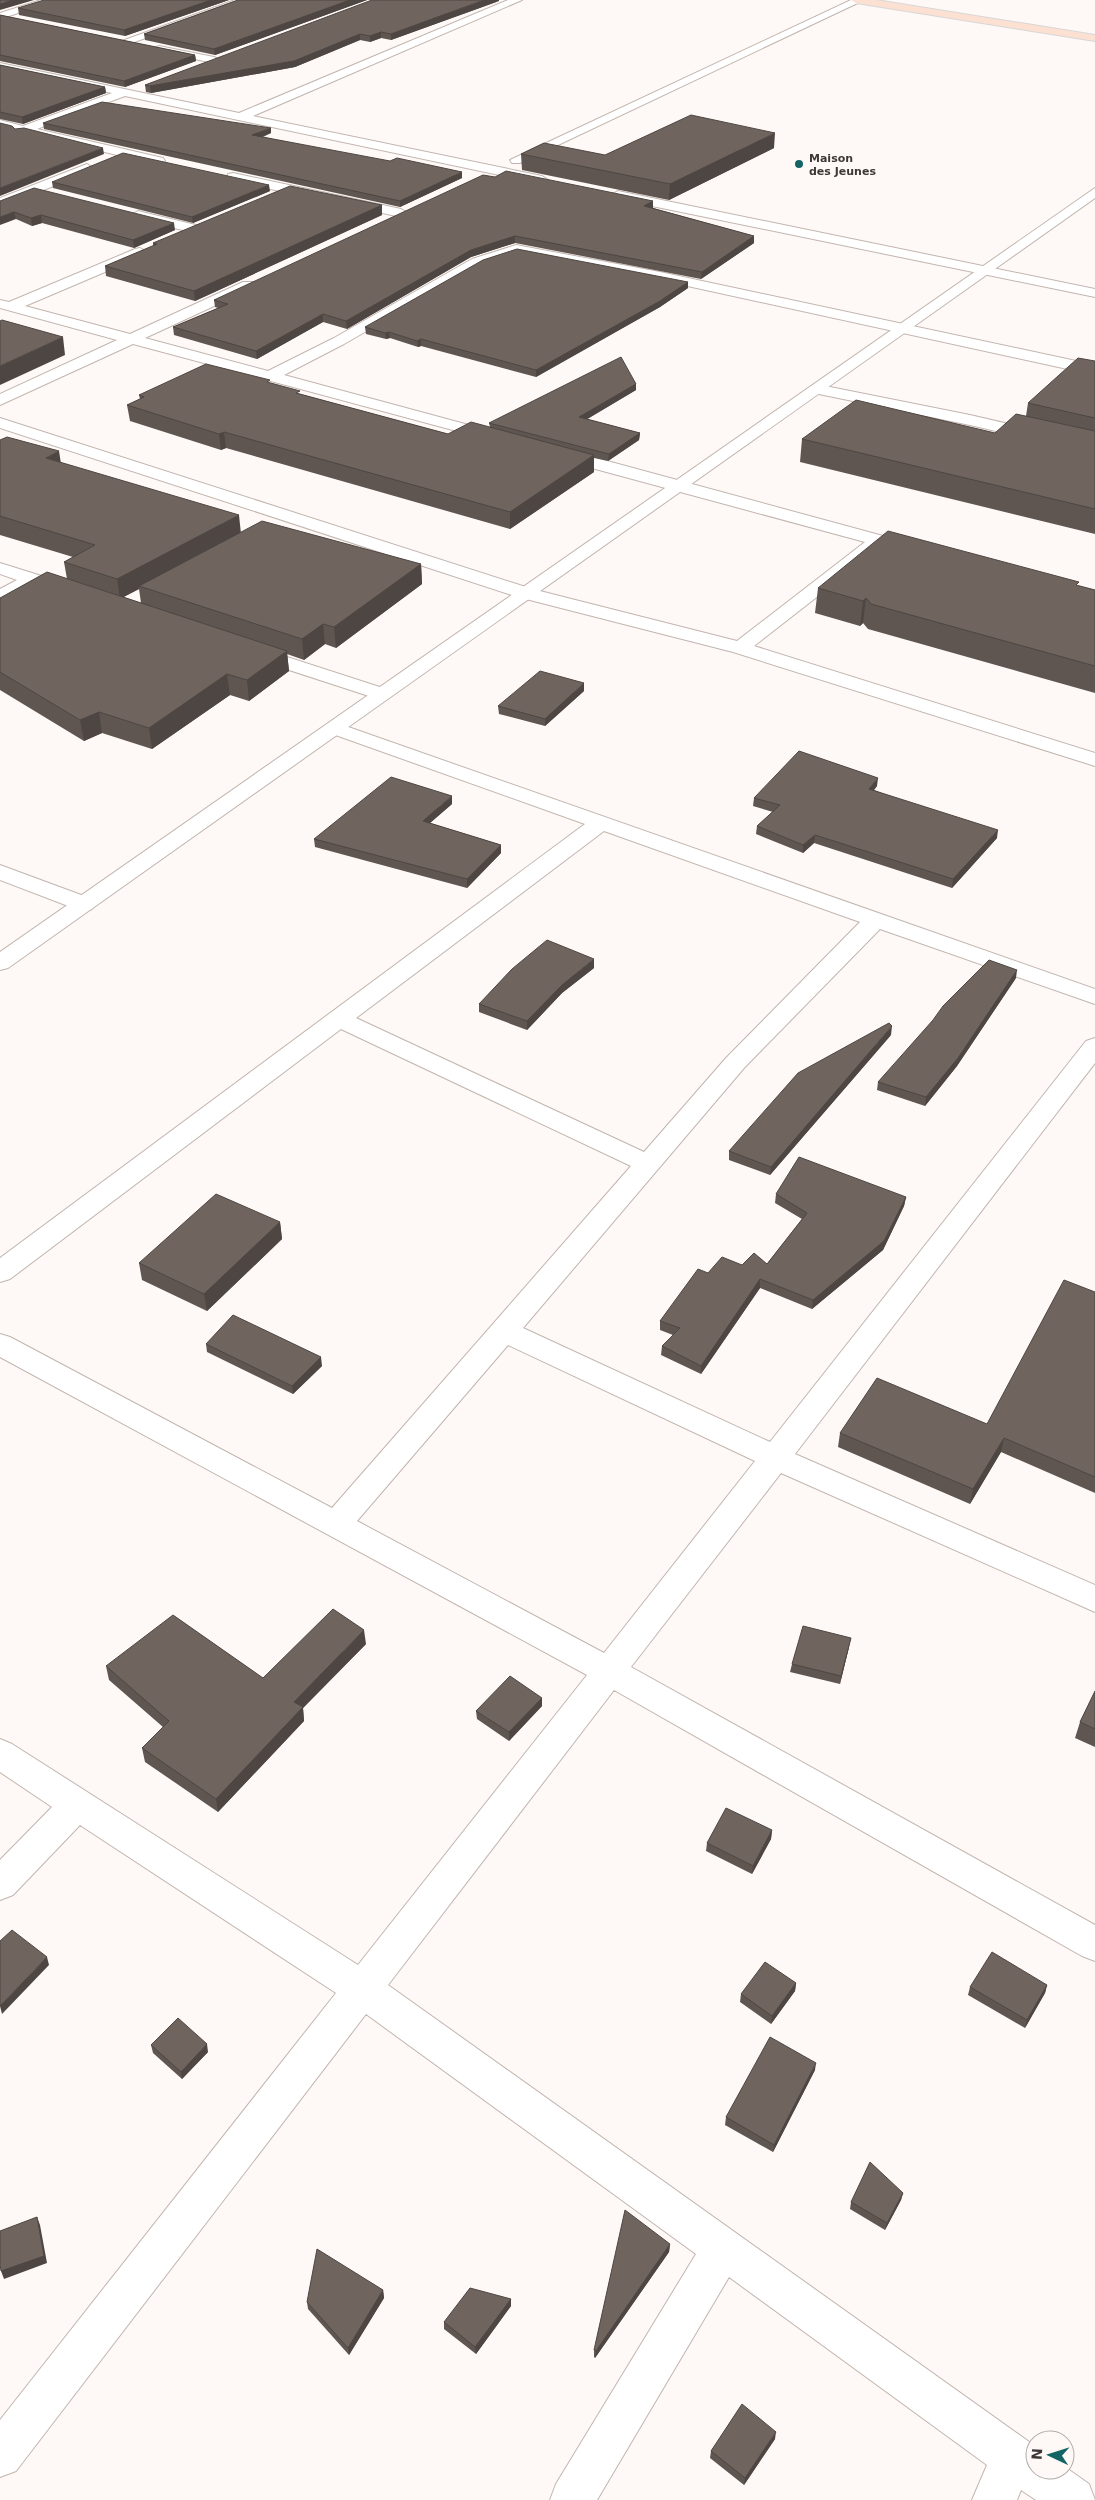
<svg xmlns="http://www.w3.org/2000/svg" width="1095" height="2500" font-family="'DejaVu Sans',sans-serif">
<rect width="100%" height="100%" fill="#fef9f6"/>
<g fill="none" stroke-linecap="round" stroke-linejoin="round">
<defs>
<path id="minor" d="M41,0h16l-57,19v-6z
M235,0h15l-121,44 -4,1 -6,-3z
M508,0h14l-269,116 289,60 6,4 -1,3 -5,1 -417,-88 -88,33 126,29 2,3 -2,3 -4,1 -134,-32 -5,2 -20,-7v-8l23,6 89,-33 -112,-24v-6l239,50z
M851,0h13l-344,163h-8l-2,-3z
M159,46l55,11 6,3 -6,3 -59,-12 -2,-2z
M87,164l6,4 -1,3 -92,36v-9z
M233,173l168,36 7,4 -7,4 -173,-37 -1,-3 1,-3z
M618,191l477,98v8l-482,-99 -2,-3z
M138,211l62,15 2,3 -7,4 -62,-15 -2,-3z
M516,245l144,27 435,93v10l-435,-95 -143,-27 -35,12 -138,79 -60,31 218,59 2,3 -2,3h-12l-357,-96 -133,61v-11l117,-54 -117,-32v-8l9,2 126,-53 5,-1 7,4 -2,3 -120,51 105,28 113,-52h10l2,3 -2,3 -108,50 123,33 66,-33 138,-79z
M815,384l155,31 125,29v10l-125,-29 -161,-33 -2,-3z
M0,418l532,171 205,52 128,-99 -314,-85 -2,-4 2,-4h12l357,97 3,4 -3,4 -6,1 -33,-8 -127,99 341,107v13l-362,-114 -215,-55 -518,-169z
M0,563l77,24 2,4 -2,4 -7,2 -36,-12 -34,18v-14l17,-9 -17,-6z
M253,646l136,44 3,4 -3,4 -7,2 -7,-2 -129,-42 -3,-4 3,-4z
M334,722l761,267v15l-215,-75 -136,139 -221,260 247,114 316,-401 9,-3v25l-300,391 300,131v27l-314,-139 -150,194 464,258v36l-13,-5 -468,-266 -226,295 647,461v24h30v-3l24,17 6,16h-59l-15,-10 -4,10h-45l15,-35 -258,-188 -132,223h-47l6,-16 140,-230 -330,-240 -350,457 -16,6v-57l336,-427 -256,-168 -67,70 -13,5v-40l52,-53 -52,-35v-33l12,5 346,221 229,-290 -587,-318v-23l10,3 322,171 299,-342 -290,-137 -331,250 -10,3v-24l585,-434 -258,-92 -3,-4 3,-4zM604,831l256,91 -134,136 -82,94 -288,-134zM508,1345l247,116 -151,192 -247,-132z
M0,865l92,34 3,5 -3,5 -8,2 -8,-2 -76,-29z"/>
<path id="tertiary" d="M1095,188v10l-1087,770 -8,2v-18z"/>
<path id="primary" d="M851,0h25l219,35v6l-239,-38z"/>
</defs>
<use href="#minor" stroke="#c2b5af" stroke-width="2"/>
<use href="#tertiary" stroke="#c2b5af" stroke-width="2"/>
<use href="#primary" stroke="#d8d7d7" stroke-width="2"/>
<use href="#minor" fill="#fff" fill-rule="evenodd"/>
<use href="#tertiary" fill="#fff" fill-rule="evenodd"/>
<use href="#primary" fill="#fce0d2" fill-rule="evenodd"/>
</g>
<path fill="#5f5651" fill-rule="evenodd" d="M229,0l-104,36 -106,-21 -1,-7z
M238,0h129l-152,55 -70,-15 -1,-6z
M499,1l-108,39 -10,-2 -11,4 -10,-2 -65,27 -144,26 -5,-1 -1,-7z
M0,15l195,40 1,6 -71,26 -125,-26z
M0,65l105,22 1,6 -83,31 -23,-5z
M43,123l228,10 -8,4 199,41 -62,29 -356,-78z
M774,148l-105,52 -147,-30 -1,-16 84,1z
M52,182l218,9 -77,32 -140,-35z
M0,201l175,29 -41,18 -92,-25 -10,3 -16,-7z
M653,201v7l101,28v7l-53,36 -186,-36 -44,14 -124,72 -24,-7 -66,37 -83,-24 -1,-8 45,-19 -3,-1 -1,-7z
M382,205v10l-187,86 -89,-25 -1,-10 48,-20v-3z
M688,288l-28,19 -124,70 -115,-31 -3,1 -28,-9 -4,1 -20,-5 -1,-7z
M1095,361v173l-295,-72 2,-23 193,-6 31,-17 2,-13z
M271,383l29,11 148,40 42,-7 -1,-4 147,-39v6l-49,29 53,14 -1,7 -31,21 -14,-3v14l-84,57 -284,-81 -5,2 -91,-29 -3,-16 13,-6 -1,-4z
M0,440l60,22 181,70 180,32 1,20 -86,64 -11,-4 -21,16 -17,-6 2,17 -40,30 -19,-6 -78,54 -50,-16 -18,8 -84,-51v-92l67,-19 -3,-17 9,-5 -73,-22zM139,589l2,14 -18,-6z
M1079,586l16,4v103l-227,-64 -5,-6 -3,3 -45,-13 3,-25z
M584,691l-39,35 -46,-12 -1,-8z
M877,786l-3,4 123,48 -45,50 -138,-45 -11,10 -47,-19 1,-8 16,-14 -20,-6 1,-8z
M452,804l-22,19 71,22v8l-34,35 -152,-41 -1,-8z
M594,968l-32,25 -35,37 -48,-18v-8z
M1016,978l-59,88 -32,40 -48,-16 1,-8z
M891,1035l-121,140 -41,-15v-9z
M776,1194l130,3 -2,9 -21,44 -71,59 -52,-21 -59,86 -40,-19 1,-9 11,-11 -13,-5v-9l48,-48 34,-8 25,-1 35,-45 -27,-16z
M280,1222l2,17 -75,72 -65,-31 -3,-17z
M1095,1292v201l-94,-41 -31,52 -132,-57 2,-14 147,-9z
M206,1344l116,22 -29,28 -86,-42z
M366,1644l-63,64 1,13 -86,91 -73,-50 -3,-14 21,-21 -54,-47 -3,-14 157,12z
M849,1647l-9,37 -50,-12 2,-8z
M1095,1691v56l-20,-9 5,-16z
M542,1698v8l-33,35 -32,-22 -1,-8z
M772,1830l-1,9 -19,35 -46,-23 1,-8z
M796,1983l-1,8 -24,33 -31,-22 1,-8z
M1047,1985l-2,8 -20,35 -57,-33 2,-8z
M151,2045l57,7 -26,27 -29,-26z
M815,2070l-42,82 -48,-27 1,-8z
M903,2193l-2,7 -16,30 -35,-21 1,-7z
M670,2244l-1,8 -74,106 -1,-1v-7z
M383,2290l1,8 -35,57 -41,-46 -1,-7z
M511,2299v7l-35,48 -32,-25v-7z
M775,2439l-31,46 -34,-27 1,-7z"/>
<path fill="#4e4642" d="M13,0h21l-34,10v-6z
M211,0h18l-104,36 -1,-6z
M350,0h17l-152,55 -1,-6z
M484,0h15v1l-108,39v-6z
M381,32v6l-11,4v-6z
M360,34v6l-65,27 -144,26 -1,-7z
M195,55l1,6 -71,26 -1,-6z
M105,87l1,6 -83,31 -1,-7z
M271,128v5l-18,7 -1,-5z
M775,133l-1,15 -105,52 1,-16z
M103,148l1,6 -104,42v-8z
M462,172v6l-62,29v-6z
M269,185l1,6 -77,32 -1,-6z
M653,201v7l-9,-2z
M382,205v10l-187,86 -1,-10z
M14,212l2,7 -16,6v-8z
M41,215l1,8 -10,3 -1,-8z
M174,223l1,7 -41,18 -1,-8z
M515,236v7l-44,14 -124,72 -1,-8 125,-71z
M754,236v7l-53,36 1,-7z
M688,282v6l-28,19 -124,70v-7z
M323,314v8l-66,37 -1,-8z
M389,332l1,6 -4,1 -1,-6z
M63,337l2,18 -65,30v-19z
M421,339v7l-3,1 -1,-6z
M636,384v6l-57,34v-7z
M224,432l2,16 -5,2 -2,-16z
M640,433l-1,7 -31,21 1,-7z
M59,451l3,19 -16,-12z
M594,455v17l-84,57v-17z
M239,515l2,19 -102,52v3l-19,10 -3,-20z
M421,564l1,20 -86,64 -2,-21z
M866,598l-3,25 -3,3 3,-25z
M323,624l2,20 -21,16 -2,-21z
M287,651l2,20 -40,30 -2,-21z
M227,674l3,21 -78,54 -3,-21z
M584,683v8l-39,35v-7z
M99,712l3,21 -18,8 -4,-21z
M878,778l-1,8 -9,11 1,-8z
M452,796v8l-29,25v-8z
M998,830l-1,8 -45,50 1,-9z
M815,835l-1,8 -11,10v-8z
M501,845v8l-34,35v-9z
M594,959v9l-32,25 -35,37v-9l35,-36z
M1017,970l-1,8 -59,88 -32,40 1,-9z
M892,1026l-1,9 -121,140 1,-8z
M906,1197l-2,9 -21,44 -71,59 1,-9z
M280,1222l2,17 -75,72 -3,-17z
M760,1279v9l-59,86v-8z
M321,1357l1,9 -29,28 -1,-8z
M1004,1438l-3,14 -31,52 3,-15z
M364,1630l2,14 -63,64 1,13 -86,91 -2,-13 78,-97z
M851,1638l-2,9 -9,37 1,-8z
M542,1698v8l-33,35v-9z
M772,1830l-1,9 -19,35 1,-8z
M47,1957l2,8 -47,49 -2,-8z
M796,1983l-1,8 -24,33 1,-8z
M1047,1985l-2,8 -20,35 2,-8z
M207,2044l1,8 -26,27 -1,-7z
M816,2063l-1,7 -42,82 1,-7z
M903,2193l-2,7 -16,30 2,-7z
M37,2217l3,8 7,38 -43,16 -3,-8z
M670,2244l-1,8 -74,106 1,-7z
M383,2290l1,8 -35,57 -1,-7z
M511,2299v7l-35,48 -1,-7z
M776,2432l-1,7 -31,46 1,-7z"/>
<path fill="#6f645e" stroke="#4e4642" d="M0,0h13l-13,4z
M44,0h167l-87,30 -106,-22z
M238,0h112l-136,49 -70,-15z
M372,0h112l-93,34 -10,-2 -11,4 -10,-2 -66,27 -144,25 -5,-1z
M0,15l195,40 -71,26 -124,-26z
M0,65l105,22 -83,30 -22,-5z
M102,102l169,26 -19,7 138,26 7,-3 65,14 -62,29 -357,-78z
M691,115l84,18 -105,51 -149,-30 23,-11 61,12z
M0,123l12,3 3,3 9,-1 79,20 -103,40z
M123,153l146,32 -77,32 -140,-35z
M506,171l147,30 -9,5 110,30 -52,36 -187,-36 -44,14 -125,71 -23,-7 -67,37 -83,-24 55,-23 -14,-4 269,-125 12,2z
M290,186l92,19 -188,86 -89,-25 52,-22 -4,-1z
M34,188l140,35 -41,17 -92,-25 -10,3 -17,-6 -14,5v-16z
M517,249l171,33 -28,19 -124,69 -115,-31 -4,2 -28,-9 -4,1 -20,-6 118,-67z
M2,320l61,17 -63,29v-45z
M621,357l15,27 -57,33 61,16 -31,21 -120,-31z
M1078,358l17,3v57l-67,-15z
M206,364l64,16 -3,2 33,9 -4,2 152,41 23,-12 123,33 -84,57 -286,-80 -5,2 -92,-29 17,-8 -5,-2z
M856,400l139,33 21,-19 79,17v78l-293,-70z
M7,437l52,14 -13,7 193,57 -122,64 -53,-17 31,-17 -95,-29v-76z
M262,521l159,43 -87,63 -11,-3 -21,15 -163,-53z
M888,531l191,51 -3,3 19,5v76l-224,-62 -5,-6 -3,3 -45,-13z
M47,572l240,79 -40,29 -20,-6 -78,54 -50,-16 -19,8 -80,-48v-74z
M540,671l44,12 -39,36 -47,-13z
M799,751l79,27 -9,11 129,41 -45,49 -138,-44 -12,10 -46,-19 23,-21 -26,-7z
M391,777l61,19 -29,25 78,24 -34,34 -153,-40z
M547,940l47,19 -32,26 -35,36 -48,-17 33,-35z
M989,960l28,10 -59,88 -32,39 -48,-15 55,-62 10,-14z
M889,1023l3,3 -121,141 -42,-16 69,-78z
M799,1157l107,40 -22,44 -71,59 -53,-21 -59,87 -39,-20 18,-18 -20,-7 38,-52 10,4 14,-16 20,8 12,-12 13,11 40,-51 -31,-19z
M216,1194l64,28 -76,72 -65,-31z
M1064,1280l31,12v185l-91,-39 -31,51 -133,-56 37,-55 110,46z
M233,1315l88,42 -29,29 -86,-42z
M333,1609l31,21 -70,72 9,5 -87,92 -74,-51 27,-27 -63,-55 67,-51 90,63z
M803,1626l48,12 -10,38 -49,-12z
M510,1676l32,22 -33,34 -33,-21z
M1095,1691v38l-15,-7z
M726,1808l46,22 -19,36 -46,-23z
M12,1930l35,27 -47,49v-65z
M992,1952l55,33 -20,35 -57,-33z
M765,1962l31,21 -24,33 -31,-22z
M178,2018l29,26 -26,28 -30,-27z
M770,2037l46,26 -42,82 -48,-28z
M870,2162l33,31 -16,30 -36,-21z
M625,2210l45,34 -74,107 -2,-1z
M37,2217l7,39 -43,15 -1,-7v-33z
M317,2249l66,41 -35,58 -41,-46z
M470,2288l41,11 -36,48 -31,-25z
M742,2404l34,28 -31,46 -34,-27z"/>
<circle fill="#146466" stroke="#fef9f6" stroke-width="2" cx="799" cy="164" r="5"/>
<g text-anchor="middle" stroke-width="5" stroke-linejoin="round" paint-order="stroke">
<g font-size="11" font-weight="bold" fill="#3e3936" stroke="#fef9f6" text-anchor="start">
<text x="809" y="162">Maison<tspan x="809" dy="13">des Jeunes</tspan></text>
</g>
</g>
<g transform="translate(1050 2455) rotate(274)"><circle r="24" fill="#fef9f6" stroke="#b1aca9"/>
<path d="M0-4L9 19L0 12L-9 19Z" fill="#146466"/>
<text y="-8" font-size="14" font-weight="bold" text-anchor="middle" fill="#3e3936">N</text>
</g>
</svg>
